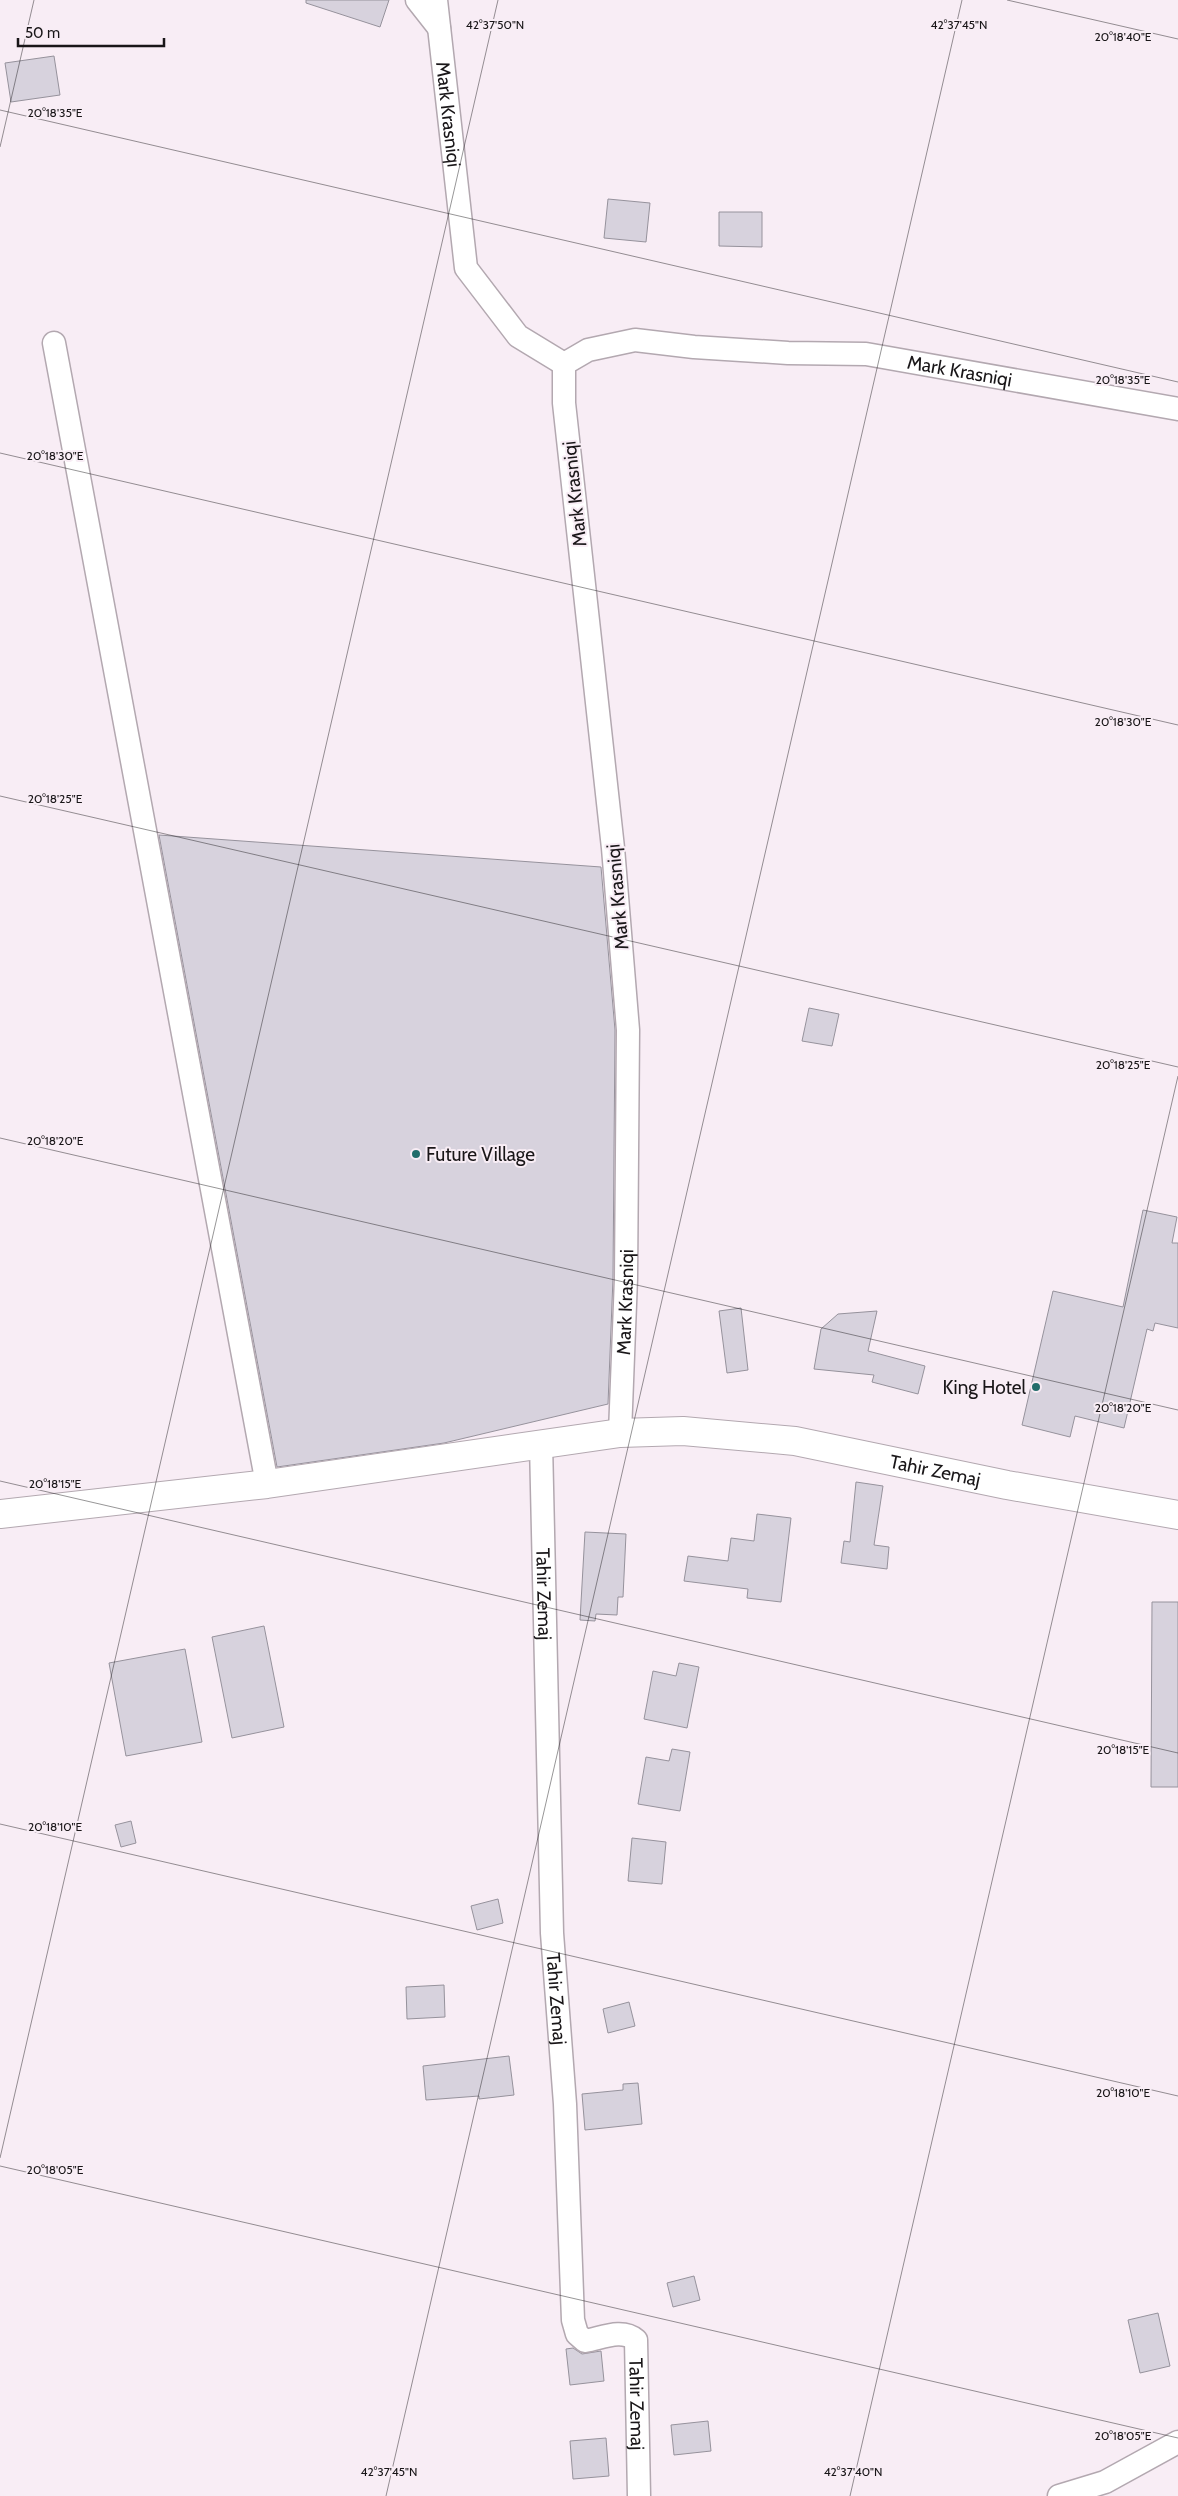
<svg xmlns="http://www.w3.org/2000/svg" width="1178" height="2496" font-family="Cabin,sans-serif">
<rect width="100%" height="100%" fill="#f8edf5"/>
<path fill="#d7d2dd" stroke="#96929c" d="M306,0h83l-9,27 -74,-24z
M54,56l6,39 -49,7 -6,-39z
M608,199l42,4 -4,39 -42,-4z
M719,212h43v35l-43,-1z
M159,835l442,32 14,163 -2,248 -5,126 -164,39 -167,24z
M809,1008l30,6 -7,32 -30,-5z
M1143,1210l34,7 -5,26h6v85l-23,-5 -2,8 -6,-2 -23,99 -49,-12 -5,21 -48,-12 31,-134 70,16z
M741,1308l7,62 -21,3 -8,-62z
M877,1311l-9,40 57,15 -7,28 -46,-12 2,-7 -60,-6 7,-40 17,-15z
M856,1482l27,4 -9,59 15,2 -2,22 -46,-6 3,-22 6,1z
M757,1514l34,4 -10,84 -34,-4 1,-9 -64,-8 4,-25 40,5 3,-23 23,3z
M585,1532l41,2 -3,63h-5l-1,18 -21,-1 -1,7 -15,-1z
M1152,1602h26v185h-27z
M264,1626l20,101 -52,11 -20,-101z
M185,1649l17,93 -76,14 -17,-93z
M679,1663l20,4 -12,61 -43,-9 9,-48 23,5z
M672,1749l18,3 -10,59 -42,-7 8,-47 23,4z
M131,1821l5,22 -15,4 -6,-22z
M632,1838l34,4 -4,42 -34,-3z
M498,1899l5,24 -26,7 -6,-24z
M444,1985l1,32 -38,2 -1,-32z
M629,2002l6,24 -27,7 -5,-24z
M509,2056l5,39 -35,4v-3l-53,4 -3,-34z
M638,2083l4,41 -57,6 -3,-36 41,-4v-6z
M694,2276l6,24 -27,7 -6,-24z
M1158,2313l12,53 -30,7 -12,-53z
M573,2348l9,6 19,-3 3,30 -34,4 -4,-36z
M708,2421l3,30 -37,4 -3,-30z
M606,2438l3,38 -36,3 -3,-38z"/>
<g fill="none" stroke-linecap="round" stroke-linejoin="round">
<defs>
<g id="street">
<path d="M417,0l22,28"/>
<path id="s1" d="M436,0l30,268 52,68 46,28"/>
<path d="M54,343l213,1141"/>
<path id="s2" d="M620,1433l6,-155 2,-248 -15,-182 -49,-445v-39l24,-14 47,-10 59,7 94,6 78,1 312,55"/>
<path id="s3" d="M541,1443l11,490 13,171 8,216 4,14 8,7c17,-3 37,-13 51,-1l3,156"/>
<path d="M1059,2496l46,-14 73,-40"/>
</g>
<g id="secondary">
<path id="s4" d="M0,1514l267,-30 353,-51 63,-2 112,10 212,44 171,30"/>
</g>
</defs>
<use href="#street" stroke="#b3a8b0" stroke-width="25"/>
<use href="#secondary" stroke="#b3a8b0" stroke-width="30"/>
<use href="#street" stroke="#fff" stroke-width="22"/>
<use href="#secondary" stroke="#fff" stroke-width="28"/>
</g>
<path fill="none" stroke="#191618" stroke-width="1" stroke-opacity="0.45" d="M1007,0l171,39M0,110l1178,272M0,147l34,-147M0,453l1178,272M0,796l1178,271M0,1138l1178,272M0,1481l1178,272M0,1824l1178,272M0,2158l498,-2158M0,2166l1178,272M386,2496l576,-2496M850,2496l328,-1420"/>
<g fill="#226d6b" stroke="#f8edf5" stroke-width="2">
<circle cx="416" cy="1154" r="5"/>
<circle cx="1036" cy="1387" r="5"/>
</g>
<g text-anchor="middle" stroke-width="4" stroke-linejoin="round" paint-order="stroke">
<g font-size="19" fill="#191618" stroke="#f8edf5">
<text dy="7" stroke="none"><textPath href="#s1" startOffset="115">Mark Krasniqi</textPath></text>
<text dy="7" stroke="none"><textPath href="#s2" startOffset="1475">Mark Krasniqi</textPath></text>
<text transform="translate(574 494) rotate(-96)" y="7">Mark Krasniqi</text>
<text transform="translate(617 897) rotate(-95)" y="7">Mark Krasniqi</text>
<text dy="7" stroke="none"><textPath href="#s2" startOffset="131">Mark Krasniqi</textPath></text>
<text dy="7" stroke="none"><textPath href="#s4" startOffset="944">Tahir Zemaj</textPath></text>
<text dy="7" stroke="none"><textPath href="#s3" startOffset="151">Tahir Zemaj</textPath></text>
<text dy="7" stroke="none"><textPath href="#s3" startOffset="556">Tahir Zemaj</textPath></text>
<text dy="7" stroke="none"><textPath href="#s3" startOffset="1020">Tahir Zemaj</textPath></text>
</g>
<g font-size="19" fill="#191618" stroke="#f8edf5" text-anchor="start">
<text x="426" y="1161">Future Village</text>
<text x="1026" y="1394" text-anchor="end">King Hotel</text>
</g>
</g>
<g font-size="12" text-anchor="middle" fill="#191618" stroke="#f8edf5" stroke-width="4" stroke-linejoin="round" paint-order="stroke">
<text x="495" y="29">42°37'50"N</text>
<text x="959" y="29">42°37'45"N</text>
<text x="1123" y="41">20°18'40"E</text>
<text x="55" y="117">20°18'35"E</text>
<text x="1123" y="384">20°18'35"E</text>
<text x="55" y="460">20°18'30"E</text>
<text x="1123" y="726">20°18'30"E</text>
<text x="55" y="803">20°18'25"E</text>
<text x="1123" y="1069">20°18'25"E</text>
<text x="55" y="1145">20°18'20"E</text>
<text x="1123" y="1412">20°18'20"E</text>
<text x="55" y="1488">20°18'15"E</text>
<text x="1123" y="1754">20°18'15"E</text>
<text x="55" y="1831">20°18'10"E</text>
<text x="1123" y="2097">20°18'10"E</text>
<text x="55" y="2174">20°18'05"E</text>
<text x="1123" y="2440">20°18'05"E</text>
<text x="389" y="2476">42°37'45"N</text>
<text x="853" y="2476">42°37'40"N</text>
</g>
<path d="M18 38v8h146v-8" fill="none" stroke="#191618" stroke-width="2.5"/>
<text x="25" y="38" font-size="15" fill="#191618" stroke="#f8edf5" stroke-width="4" paint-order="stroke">50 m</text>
</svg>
